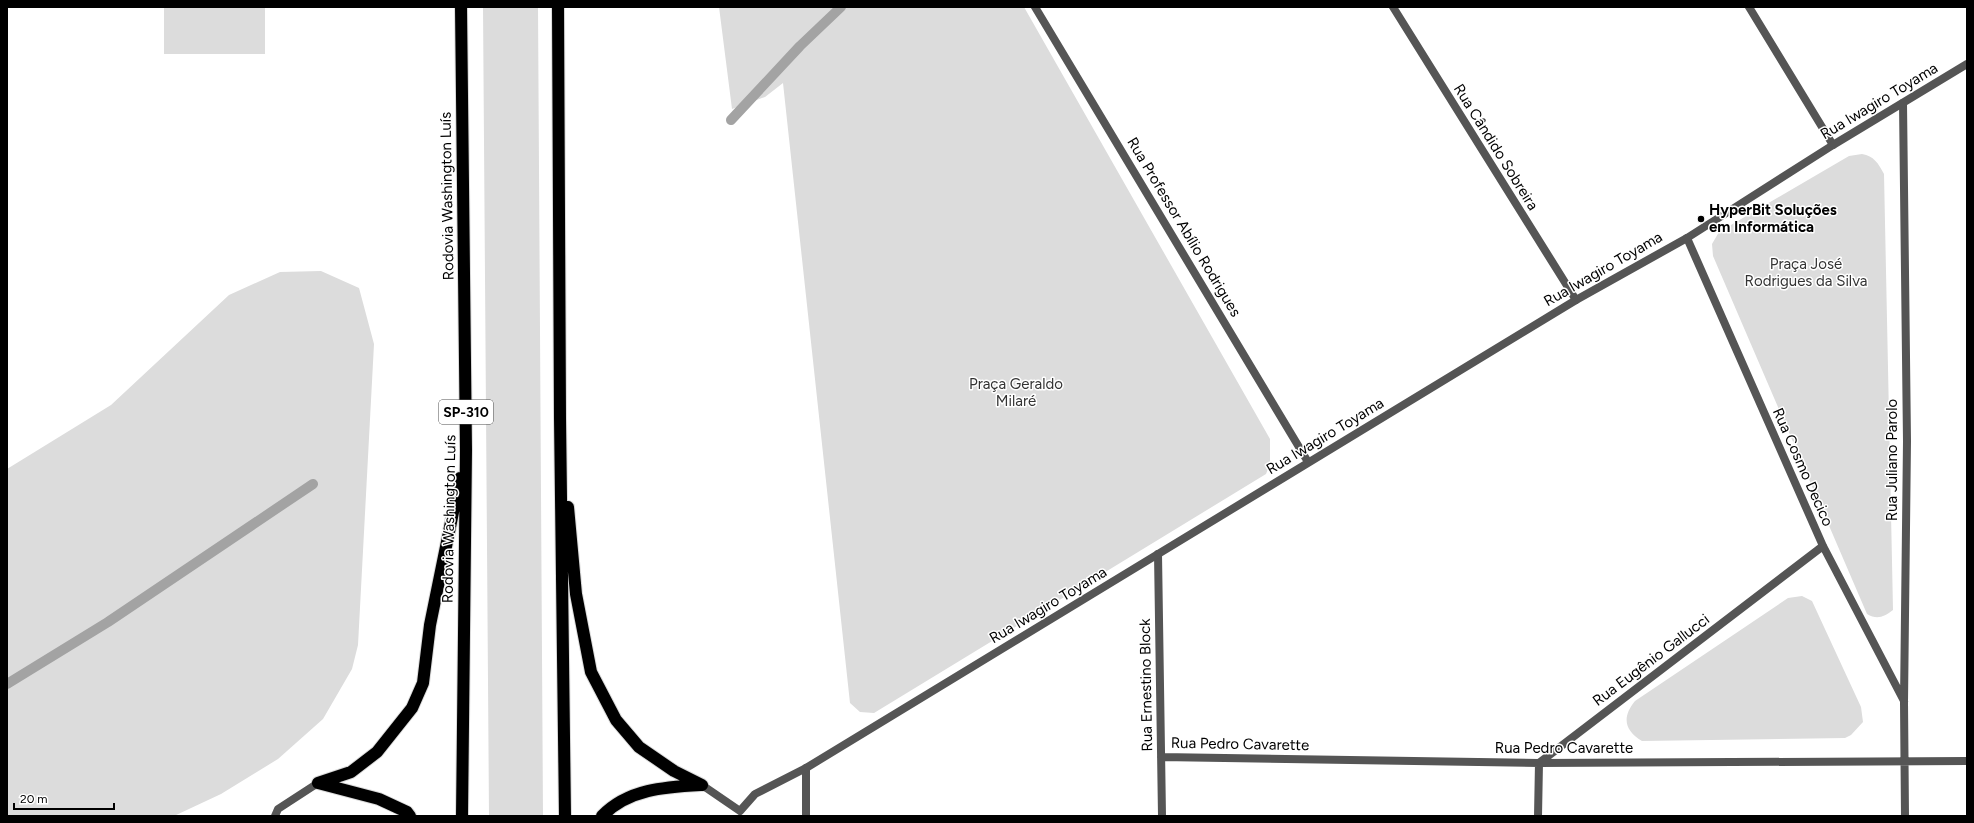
<svg xmlns="http://www.w3.org/2000/svg" width="1974" height="823" font-family="Figtree,sans-serif">
<rect width="100%" height="100%" fill="#fff"/>
<path fill="#dcdcdc" d="M164,7h101v47h-101z
M483,7h55l5,809h-54z
M719,7h305l246,432v25l-4,10 -392,239 -14,-1 -10,-9 -67,-620 -18,14 -33,12z
M1862,154c12,2 16,9 22,20l9,436c-9,7 -16,10 -26,4l-154,-358 -1,-12 7,-12 130,-76z
M321,271l38,17 15,56 -16,301 -6,24 -29,50 -45,40 -57,35 -47,22h-167v-347l104,-64 118,-110 51,-23z
M1802,596l10,5 49,106 2,15 -12,13 -6,3 -203,3c-18,-11 -20,-24 -7,-40l153,-103z"/>
<g fill="none" stroke-linecap="round" stroke-linejoin="round">
<path stroke="#a3a3a3" stroke-width="10" d="M731,120l69,-74 41,-39
M7,684l101,-62 205,-138"/>
<defs>
<path id="motorway" d="M461,7l5,443 -4,366
M558,7l2,411 5,398
M568,507l8,87 15,78 25,48 23,27 35,24 28,14
M318,783l33,-11 26,-20 35,-44 11,-25 7,-58 30,-147
M318,783l61,16 28,13 3,4
M602,816c26,-27 63,-29 99,-31"/>
</defs>
<use href="#motorway" stroke="#dbdbdb" stroke-width="14"/>
<path stroke="#555" stroke-width="8" d="M1035,7l273,455
M1393,7l183,293
M1749,7l84,138
M1903,103l4,338 -3,261 1,114
M1687,238l136,308 81,155
M1158,554l4,262
M1161,757l378,6 428,-2
M806,816v-48
M1538,816l1,-53 284,-217"/>
<path stroke="#555" stroke-width="8" d="M702,785l38,26
M740,811l15,-17 51,-26 770,-468 111,-62 146,-93 134,-81
M275,816l3,-7 40,-26"/>
<use href="#motorway" stroke="#000" stroke-width="12"/>
</g>
<circle fill="#000" stroke="#fff" stroke-width="1.5" cx="1701" cy="219" r="4"/>
<g text-anchor="middle" stroke-width="3" stroke-linejoin="round" paint-order="stroke">
<rect fill="#fff" stroke="#4c4c4c" stroke-width="1" x="439" y="400" width="54" height="24" rx="3"/>
<g font-size="14" font-weight="bold" fill="#000">
<text x="466" y="417">SP-310</text>
</g>
<g font-size="15" fill="#000" stroke="#fff">
<text transform="translate(1879 101) rotate(-31)" y="5">Rua Iwagiro Toyama</text>
<text transform="translate(1496 147) rotate(58)" y="5">Rua Cândido Sobreira</text>
<text transform="translate(447 196) rotate(-91)" y="5">Rodovia Washington Luís</text>
<text transform="translate(1184 227) rotate(59)" y="5">Rua Professor Abílio Rodrigues</text>
<text transform="translate(1603 269) rotate(-30)" y="5">Rua Iwagiro Toyama</text>
<text transform="translate(1325 436) rotate(-31)" y="5">Rua Iwagiro Toyama</text>
<text transform="translate(1892 460) rotate(-90)" y="5">Rua Juliano Parolo</text>
<text transform="translate(1803 467) rotate(66)" y="5">Rua Cosmo Decico</text>
<text transform="translate(449 519) rotate(-89)" y="5">Rodovia Washington Luís</text>
<text transform="translate(1048 605) rotate(-31)" y="5">Rua Iwagiro Toyama</text>
<text transform="translate(1651 660) rotate(-37)" y="5">Rua Eugênio Gallucci</text>
<text transform="translate(1146 685) rotate(-91)" y="5">Rua Ernestino Block</text>
<text transform="translate(1240 744) rotate(1)" y="5">Rua Pedro Cavarette</text>
<text x="1564" y="753">Rua Pedro Cavarette</text>
</g>
<g font-size="15" font-weight="bold" fill="#000" stroke="#fff" text-anchor="start">
<text x="1709" y="215">HyperBit Soluções<tspan x="1709" dy="17">em Informática</tspan></text>
</g>
<g font-size="15" fill="#333" stroke="#fff">
<text x="1806" y="269">Praça José<tspan x="1806" dy="17">Rodrigues da Silva</tspan></text>
<text x="1016" y="389">Praça Geraldo<tspan x="1016" dy="17">Milaré</tspan></text>
</g>
</g>
<rect width="1974" height="823" fill="none" stroke="#000000" stroke-width="16"/>
<path d="M14 803v6h100v-6" fill="none" stroke="#000000" stroke-width="2"/>
<text x="20" y="803" font-size="12" fill="#000000" stroke="#ffffff" stroke-width="3" paint-order="stroke">20 m</text>
</svg>
